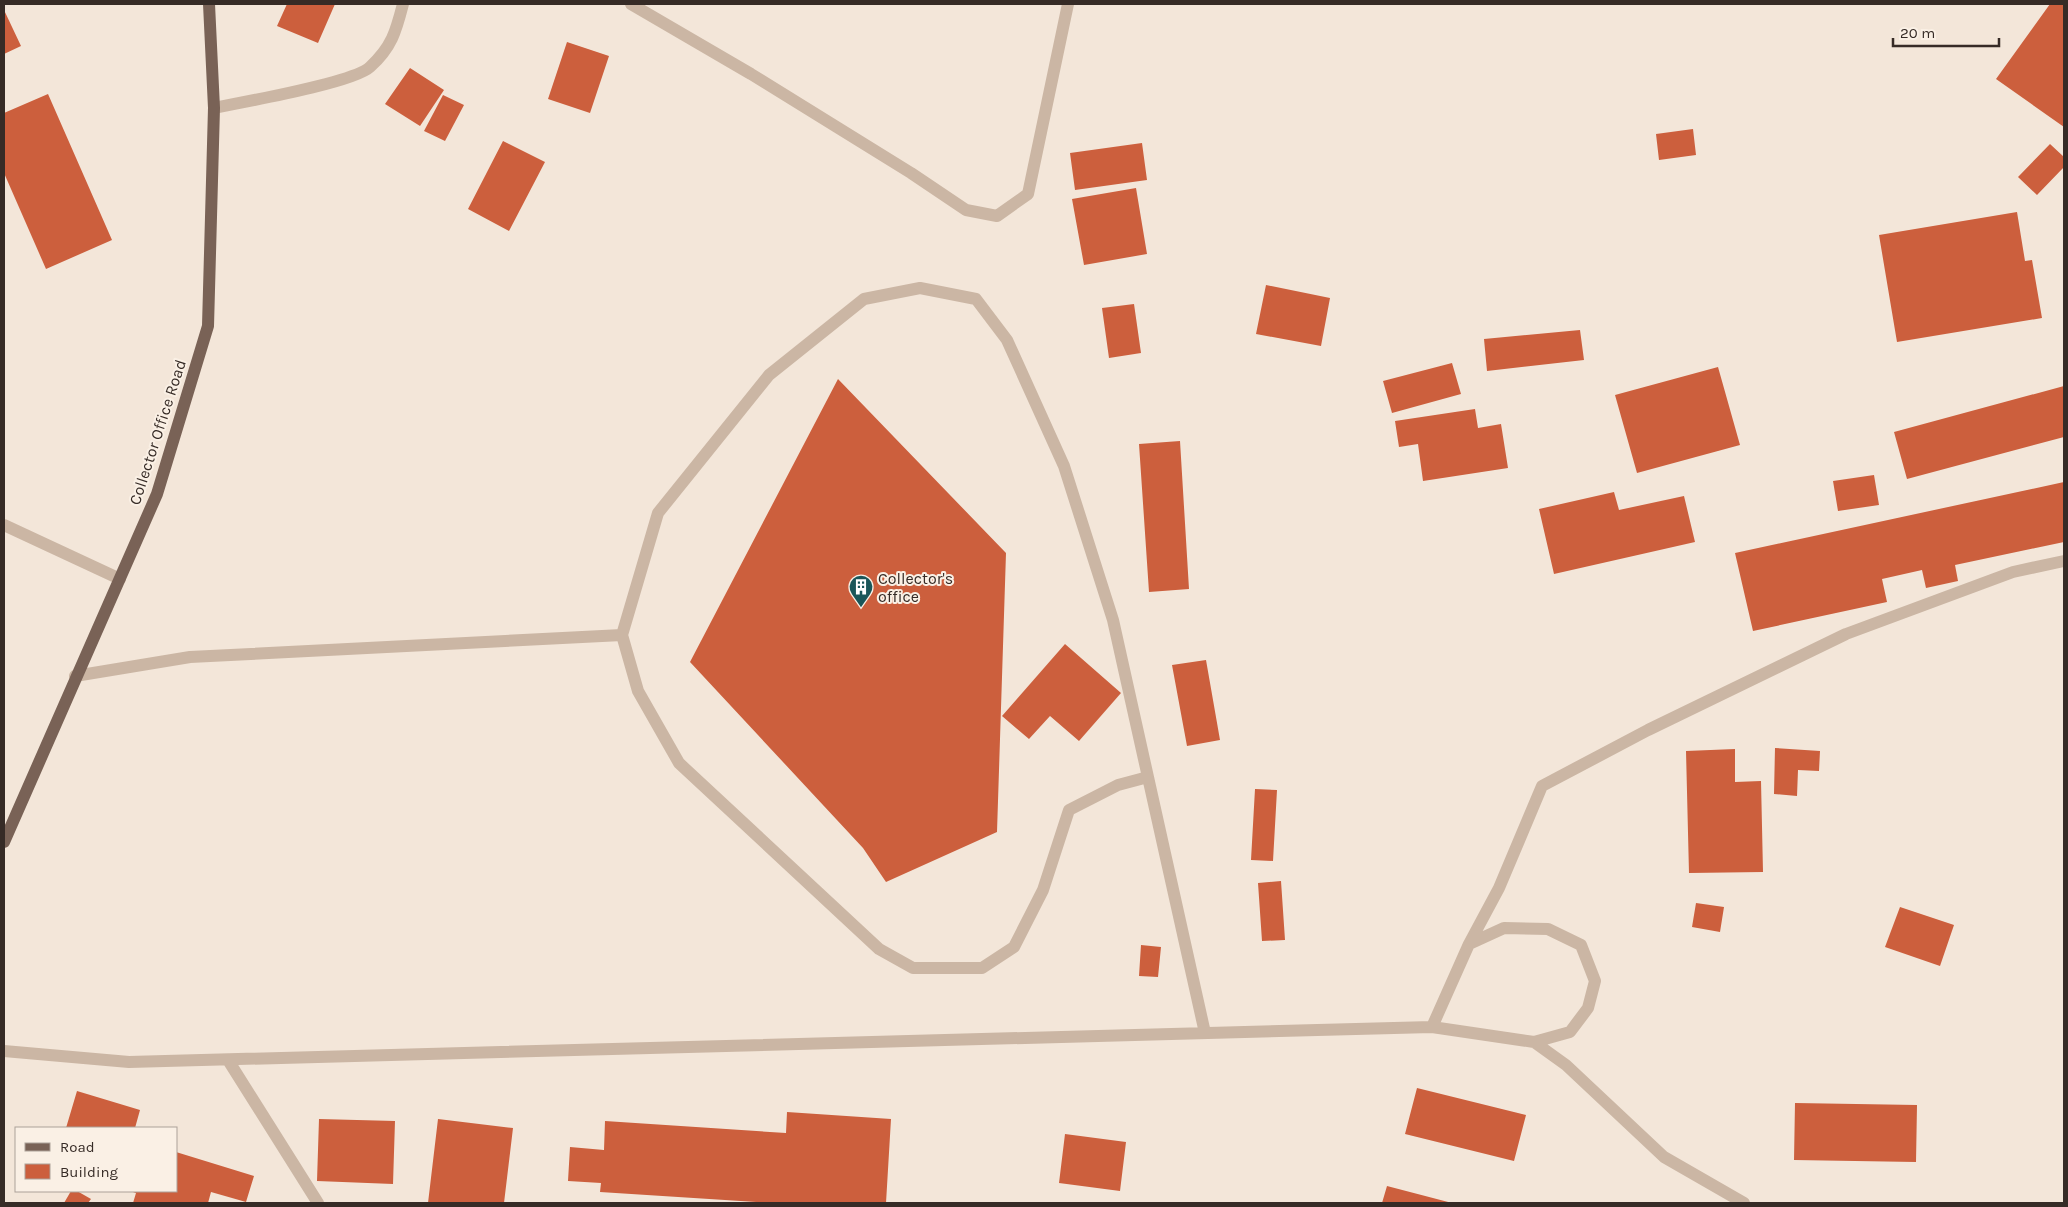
<svg xmlns="http://www.w3.org/2000/svg" width="2068" height="1207" font-family="Karla,sans-serif">
<rect width="100%" height="100%" fill="#f3e6d9"/>
<path fill="#cc5f3d" d="M287,4h48l-17,39 -41,-17z
M2050,4h14v123l-68,-48z
M4,10l17,36 -17,8z
M567,42l42,14 -19,57 -42,-14z
M410,68l34,22 -24,36 -35,-22z
M48,94l64,146 -66,29 -42,-96v-60z
M443,95l21,10 -19,36 -21,-10z
M1693,129l3,26 -37,5 -3,-26z
M503,141l42,21 -36,69 -41,-22z
M1142,143l5,37 -72,10 -5,-37z
M2050,144l14,13v10l-27,28 -19,-18z
M1136,188l11,66 -63,11 -12,-66z
M2017,212l8,49 7,-1 10,58 -145,24 -18,-107z
M1266,285l64,13 -9,48 -65,-12z
M1134,304l7,49 -32,5 -7,-50z
M1580,330l4,30 -97,11 -3,-32z
M1452,363l9,31 -69,19 -9,-32z
M1718,367l22,78 -103,28 -22,-78z
M838,379l168,174 -9,279 -111,50 -23,-34 -173,-186z
M2064,386v51l-157,42 -13,-47z
M1475,409l3,19 23,-4 7,44 -85,13 -5,-37 -19,3 -4,-26z
M1180,441l9,148 -40,3 -10,-148z
M1874,475l5,30 -41,6 -5,-30z
M2064,482v60l-109,23 3,16 -32,7 -4,-18 -40,9 5,23 -134,29 -18,-78z
M1614,492l5,18 65,-14 11,46 -141,32 -15,-65z
M1065,644l56,49 -42,48 -29,-25 -21,23 -27,-23z
M1206,660l14,80 -33,6 -15,-81z
M1775,748l45,3 -1,20 -21,-1 -1,26 -23,-2z
M1735,749v33l26,-1 2,91 -74,1 -3,-122z
M1255,789l22,1 -4,71 -22,-1z
M1281,881l4,59 -23,1 -4,-58z
M1696,903l28,4 -4,25 -28,-5z
M1900,907l54,18 -14,41 -55,-19z
M1141,945l20,2 -3,30 -19,-1z
M1417,1088l109,27 -12,46 -109,-27z
M77,1091l63,19 -5,18h-69z
M1795,1103l122,2 -1,57 -122,-2z
M787,1112l104,7 -5,84h-113l-173,-11 1,-9 -33,-2 2,-34 34,3 1,-29 181,12z
M319,1119l76,2 -2,63 -76,-3z
M438,1119l75,9 -9,75h-76z
M1065,1134l61,8 -6,49 -61,-8z
M176,1152l78,24 -8,26 -35,-10 -3,11h-75l3,-10 -6,-2h46z
M1387,1186l65,17h-70z
M71,1191h6l14,8 -3,4h-24z"/>
<g fill="none" stroke-linecap="round" stroke-linejoin="round">
<path stroke="#cbb6a4" stroke-width="12" d="M631,4l120,70 160,99 55,37 31,6 31,-22 40,-190
M214,108c29,-6 139,-25 156,-41 22,-20 26,-36 33,-63
M4,525l116,54
M622,635l16,56 41,72 200,186 34,19h69l32,-21 29,-57 26,-80 49,-25 30,-8
M75,676l115,-19 432,-22 36,-122 111,-138 95,-76 56,-11 56,11 31,41 57,126 49,154 92,413
M1469,944l35,-16 44,1 33,16 14,36 -7,27 -18,24 -36,10
M1432,1027l37,-83 30,-56 43,-102 106,-56 198,-96 167,-62 51,-11
M4,1051l125,11 1303,-35 102,15 32,23 98,92 80,46
M228,1060l90,143"/>
<path stroke="#796256" stroke-width="12" d="M4,842l153,-348 51,-168 6,-218 -5,-104"/>
</g>
<defs>
<symbol id="building-pin" viewBox="-11 -11 22 30"><path d="M0 17L-7.5 6A9.5 9.5 0 1 1 7.5 6Z" fill="#1a5659" stroke="#faf0e5"/><path d="M-4-6H4V6H1V3H-1V6H-4ZM-2.5-4.3h1.7v1.8h-1.7ZM.8-4.3h1.7v1.8H.8ZM-2.5-1h1.7V.8h-1.7ZM.8-1h1.7V.8H.8Z" fill="#fff"/></symbol>
</defs>
<g fill-rule="evenodd">
<use href="#building-pin" x="847" y="573" width="28" height="38"/>
</g>
<g text-anchor="middle" stroke-width="4" stroke-linejoin="round" paint-order="stroke">
<g font-size="16" fill="#362b26" stroke="#faf0e5">
<text transform="translate(157 432) rotate(-72)" y="6">Collector Office Road</text>
</g>
<g font-size="16" fill="#362b26" stroke="#faf0e5" text-anchor="start">
<text x="878" y="584">Collector's<tspan x="878" dy="18">office</tspan></text>
</g>
</g>
<rect width="2068" height="1207" fill="none" stroke="#362b26" stroke-width="10"/>
<rect x="15" y="1127" width="162" height="65" fill="#faf0e5" stroke="#aca199"/>
<rect x="25" y="1143" width="25" height="8" fill="#796256" stroke="#aca199"/>
<text x="60" y="1152" font-size="15" fill="#362b26">Road</text>
<rect x="25" y="1164" width="25" height="15" fill="#cc5f3d" stroke="#aca199"/>
<text x="60" y="1177" font-size="15" fill="#362b26">Building</text>
<path d="M1893 38v8h106v-8" fill="none" stroke="#362b26" stroke-width="2.5"/>
<text x="1900" y="38" font-size="15" fill="#362b26" stroke="#faf0e5" stroke-width="4" paint-order="stroke">20 m</text>
</svg>
